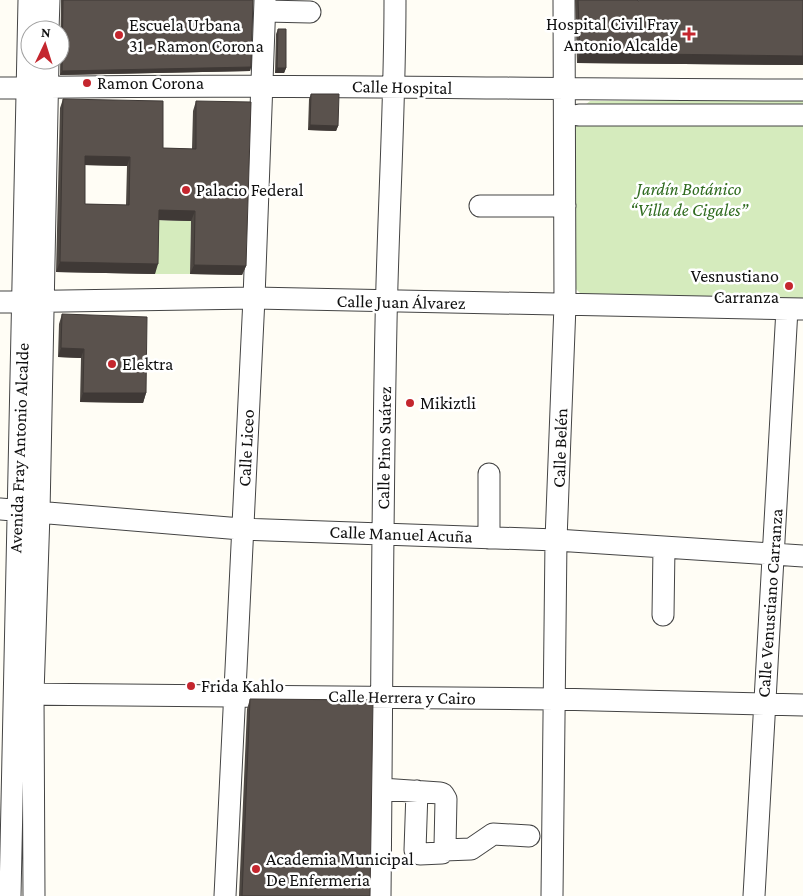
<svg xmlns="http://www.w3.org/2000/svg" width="803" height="896" font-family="'Crimson Pro',serif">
<rect width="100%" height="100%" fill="#fffdf5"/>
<path fill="#d5ebbd" d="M803,100v200l-219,-3 -11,-11 2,-173 15,-12z
M156,220l35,1 -1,53h-35z"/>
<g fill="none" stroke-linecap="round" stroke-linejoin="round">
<defs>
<path id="minor" d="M265,11l45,1
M48,30l1,-30
M0,88c268,-5 535,2 803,2
M579,115h224
M480,206h85
M0,302l254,-4 549,11
M0,509l241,20 315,11 247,16
M489,538v-64
M663,615l1,-68
M18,694l536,5 249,6
M381,789l59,4 3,1 3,5 -1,47 -3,7 -22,1 -5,-4 2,-59
M444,850l27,-1 22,-15 36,2
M10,896c5,-299 14,-597 19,-896
M34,896l-1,-202 6,-181 9,-453
M225,896l29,-598 11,-298
M380,896c2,-191 2,-381 6,-572 2,-108 9,-216 9,-324
M552,896l4,-356 9,-235 -1,-305
M754,896l33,-587"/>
</defs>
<use href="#minor" stroke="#444" stroke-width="23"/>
<use href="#minor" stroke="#fff" stroke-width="21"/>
</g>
<path fill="#4d4742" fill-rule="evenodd" d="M61,0h192l-2,67 -1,4 -190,4z
M575,0h63v1l165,-1v65l-226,-2z
M278,29l8,39 -2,5h-9l1,-39z
M311,94l27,32 -2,5 -28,-1 1,-31z
M63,99l100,49 29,1 1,-38 3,-10 50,165 -4,9 -52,-1 1,-53 -32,-1 -4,54 -99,-2 4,-164zM85,165l42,1 -1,39 -41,-1z
M62,314l84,79 -3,10 -63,-1 1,-44 -23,-1 1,-33z
M250,699l120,197h-131l8,-187z"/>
<path fill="#3f3936" d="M580,53l223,3v9l-226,-2z
M251,67l-1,4 -190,4 2,-4z
M277,68h9l-2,5h-9z
M310,125l28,1 -2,5 -28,-1z
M85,156l45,1 -3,9 -45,-1z
M159,210l36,1 -4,10 -35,-1z
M60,262l98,2 -3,10 -99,-2z
M194,265l52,1 -4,9 -52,-1z
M61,348l23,1 -3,9 -23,-1z
M83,393h63l-3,10 -63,-1z"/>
<path fill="#5a524d" stroke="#3f3936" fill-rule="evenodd" d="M63,0h190l-2,67 -189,4z
M578,0h60v1l2,-1h163v56l-223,-3z
M278,29h8v39h-9z
M311,94h28l-1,32 -28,-1z
M63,99l100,2v47l33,1v-48l55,1 -5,164 -52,-1 1,-54 -36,-1 -1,54 -98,-2zM85,156l45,1 -1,48 -44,-1z
M62,314l85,3 -1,76h-63l1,-44 -23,-1z
M250,699l123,1 -3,196h-128z"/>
<g fill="#c4262e" stroke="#fff" stroke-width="2">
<path d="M686.5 26.5h5v5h5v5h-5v5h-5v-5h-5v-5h5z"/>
<circle cx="119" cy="35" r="5"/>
<circle cx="87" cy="83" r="5"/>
<circle cx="186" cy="190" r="5"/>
<circle cx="789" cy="286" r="5"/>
<circle cx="112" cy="364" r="5"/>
<circle cx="410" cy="403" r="5"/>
<circle cx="191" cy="686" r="5"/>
<circle cx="256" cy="869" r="5"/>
</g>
<g text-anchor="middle" stroke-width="5" stroke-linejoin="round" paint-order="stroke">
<g font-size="18" fill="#111" stroke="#fff" text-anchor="start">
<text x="678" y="30" text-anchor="end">Hospital Civil Fray<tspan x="678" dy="21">Antonio Alcalde</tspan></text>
<text x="129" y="31">Escuela Urbana<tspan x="129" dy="21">31 - Ramon Corona</tspan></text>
<text x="97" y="89">Ramon Corona</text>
<text x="196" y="196">Palacio Federal</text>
<text x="779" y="282" text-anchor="end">Vesnustiano<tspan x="779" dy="21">Carranza</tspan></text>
<text x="122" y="370">Elektra</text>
<text x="420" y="409">Mikiztli</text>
<text x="201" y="692">Frida Kahlo</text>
<text x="266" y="865">Academia Municipal<tspan x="266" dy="21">De Enfermeria</tspan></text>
</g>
<g font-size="18" fill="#111" stroke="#fff">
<text transform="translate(402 87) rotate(1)" y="6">Calle Hospital</text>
<text transform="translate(401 302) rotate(1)" y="6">Calle Juan Álvarez</text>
<text transform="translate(19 448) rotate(-88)" y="6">Avenida Fray Antonio Alcalde</text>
<text transform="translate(246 448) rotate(-87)" y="6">Calle Liceo</text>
<text transform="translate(384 448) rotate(-89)" y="6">Calle Pino Suárez</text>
<text transform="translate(560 448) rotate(-88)" y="6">Calle Belén</text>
<text transform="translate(401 534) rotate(2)" y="6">Calle Manuel Acuña</text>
<text transform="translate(770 603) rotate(-86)" y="6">Calle Venustiano Carranza</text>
<text transform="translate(402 697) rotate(1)" y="6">Calle Herrera y Cairo</text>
</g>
<g font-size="18" font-style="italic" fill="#2f6b1f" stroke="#fff">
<text x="689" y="195">Jardín Botánico<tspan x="689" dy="21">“Villa de Cigales”</tspan></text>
</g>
</g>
<g transform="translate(45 45) rotate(4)"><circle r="24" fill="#ffffff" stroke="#a0a0a0"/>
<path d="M0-4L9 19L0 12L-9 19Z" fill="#c4262e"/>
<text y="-8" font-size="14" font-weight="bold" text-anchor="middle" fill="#111111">N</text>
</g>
</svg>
